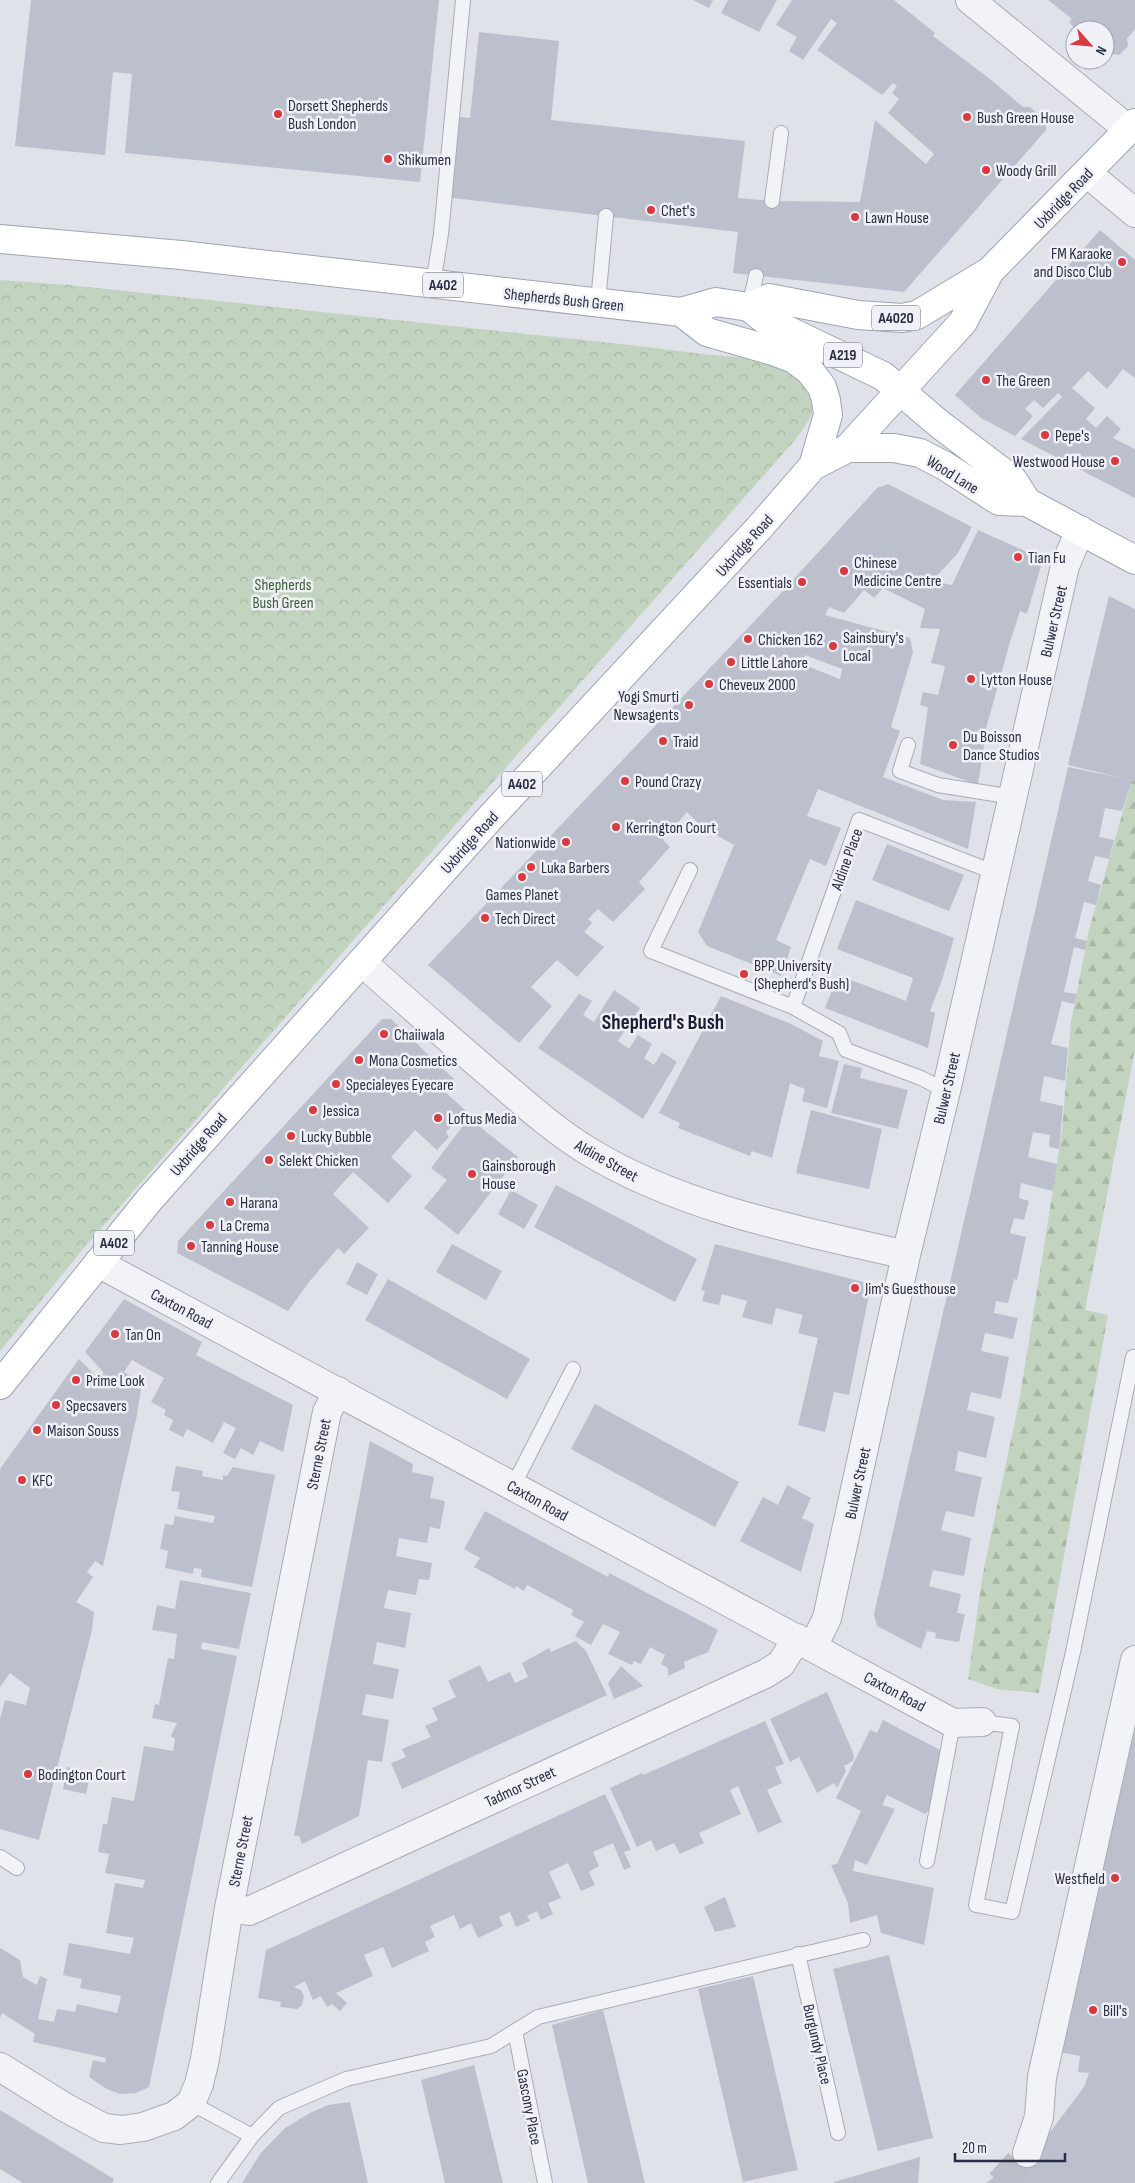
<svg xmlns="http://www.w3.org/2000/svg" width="1135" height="2183" font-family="'Sofia Sans Condensed',sans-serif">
<defs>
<pattern id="forest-firs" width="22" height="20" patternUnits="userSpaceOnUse" patternTransform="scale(1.25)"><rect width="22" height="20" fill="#c2d4bf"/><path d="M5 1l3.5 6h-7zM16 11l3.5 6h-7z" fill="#a7b6a5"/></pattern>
<pattern id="park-crowns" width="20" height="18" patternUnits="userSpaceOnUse" patternTransform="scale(1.25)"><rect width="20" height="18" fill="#c2d4bf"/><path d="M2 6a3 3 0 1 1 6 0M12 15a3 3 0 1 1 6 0" fill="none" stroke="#a7b6a5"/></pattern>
</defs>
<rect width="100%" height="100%" fill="#dfe2e9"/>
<path fill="url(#forest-firs)" d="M1132,780l3,1v268l-50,261 23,5 -69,378 -42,-4 -29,-10 14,-101 38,-181 35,-220 7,-47 9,-108 18,-92z"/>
<path fill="url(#park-crowns)" d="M0,280l69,5 552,59 91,11 53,4 38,17c14,35 14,34 -8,64l-527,597 -185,212 -83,102z"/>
<path fill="#bcc0cd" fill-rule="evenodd" d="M31,0h408l-19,182 -295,-29 7,-79 -19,-2 -8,83 -90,-9z
M693,0h20l-4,8z
M728,0h49l-18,32 -38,-19z
M792,0h102l41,33 -2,3 57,43 33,28h7l16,14v9l-142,162 -171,-19 5,-41 -293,-35 8,-81 17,2 9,-86 80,9 -8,79 194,21 -7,57 34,3 88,1 15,-82 51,44 8,-10 -46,-41 11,-14 -7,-6 5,-7 -4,-3 -11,12 -65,-45 20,-27 -6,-4 -28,41 -14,-9 8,-14 -21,-12z
M1048,0h87v29l-8,10 1,7 -9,9 -6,-1 -8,-6v-18h-29l-7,-8 3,-3z
M1100,230l35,30v118l-12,-9 -16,20 -19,-18 -16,17 23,20 -9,11 10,9 11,-12 14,13 -8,9 22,11v49l-114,-59 41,-42 -4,-4 -15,15 -9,-8 -9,9 8,7 -18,20 -34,-18 -26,-23z
M888,484l84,43 -14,26 -26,28 20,4 26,-55 58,26 6,6 -15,52 -7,-3 -10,31 -23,83 -9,60 -58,-21 8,-57 -8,-2 3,-13 15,3 7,-29 -14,-3 9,-34 -20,-1 5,-19 -42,-21 -9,10 -10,-8 -20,23 -15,-6 -4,8 85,23 3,14 -22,75 9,4 -17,46 60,23 33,2 -8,47 -150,-60 -11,27 34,12 -15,38 -16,-7 -34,81 15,7 -10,29 -74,-30 -9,-14 36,-87 -32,-18 -15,-15 -24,28 7,7 -31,35 6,7 -32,33 -15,-13 -10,10 4,4 -8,9 20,15 -27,30 -20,-17 -26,27 21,19 -33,37 -91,-78 353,-372 96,-105zM805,655l37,14 -2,10 -38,-15z
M1109,596l26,13v172l-67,-16z
M1068,767l64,13 -10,31 -17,-3 -6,29 15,3 -5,19 -14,-3 -7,25 13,4 -5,20 -12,-3 -9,36 12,3 -2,9 -11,-3 -10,45 13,2 -3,10 -12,-3 -11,43 17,4 -3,33 -21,-5 -4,25 23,5 -4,43 -10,-2 1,-12 -17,-3 -5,25 29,7 -4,27 -32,-8 -2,15 10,3 -5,19 -10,-2 -4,15 16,4 -9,43 -3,-1 -6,24 -12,-2 -2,12 24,5 -5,21 -28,-6 -4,18 28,6 -8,42 -30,-7 -4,18 28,7 -9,41 -28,-7 -3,20 27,6 -8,40 -28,-6 -5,19 30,8 -7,38 -31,-6 -4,16 32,8 -4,19 8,1 -6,28 -24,-4 1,-5 -9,-2 -6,18 -44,-23 -3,-12z
M887,844l77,31 -15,36 -77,-31z
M856,900l98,38 -12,42 -12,31 5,2 -7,35 -103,-40 13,-33 68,26 7,-23 -76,-29z
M614,990l26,18 -22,33 11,8 9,-14 14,9 -8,14 10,7 8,-13 15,10 -34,57 -105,-71 41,-54 13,7 -9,14 11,7z
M721,996l70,28 32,17 -4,15 20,5 -12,47 -25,-7 3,-12 -15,-6 -18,75 -20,-7 -2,5 -72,-28 2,-5 -21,-10z
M382,1019h9l63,60 -10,12 22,20 -20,21 3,5 -12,13 -22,-20 -24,27 21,19 -24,27 -35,-31 -20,22 36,34 -25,26 -6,-6 -29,34 -21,29 -111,-58 1,-12z
M844,1064l18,4 -2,10 48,12 -10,39 -67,-16z
M811,1110l71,19 -13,60 -73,-16z
M469,1118l49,39 -60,78 -34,-27 23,-28 -16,-12z
M556,1185l141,74 -22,43 -141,-75z
M511,1190l27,15 -14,24 -26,-15z
M452,1244l50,27 -16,29 -50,-28z
M715,1244l156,40 -22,111 -15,-3 -9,40 -27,-7 20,-87 -20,-5 5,-18 -27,-7 -4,17 -30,-8 5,-16 -25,-7 -3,11 -17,-4 3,-10 -4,-1z
M357,1262l21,12 -11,21 -21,-11z
M388,1279l142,80 -23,40 -142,-79z
M124,1299l78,43 -6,13 97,50 -10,47 -23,-11 -7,14 -12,-7 -6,11 -12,-6 13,-25 -12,-6 -11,21 -26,-14 -4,8 -14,-7 4,-10 -9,-5 2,-5 -15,-8 13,-24 -32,-18 -8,12 18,10 -5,33 -34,151 -8,-5 -8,11 6,5 -17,25 18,10 -2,18 -53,210 -39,-11v-110l5,-19 21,5 4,-17 -20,-15 -10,14v-218l79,-110 20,20 5,-6 -19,-21z
M595,1404l144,78 -24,45 -144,-78z
M370,1441l43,23 -1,8 22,5 -4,21 15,3 -5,28 -10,-2 -3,16 -28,-5 -3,18 36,7 -3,17 -10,-1 -3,16 -28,-5 -4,18 27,5 -6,35 -28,-6 -4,22 26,5 -6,30 -27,-5 -4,21 27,5 -7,42 -14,-2 -9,56 -57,28 -3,-8h-5z
M176,1466l27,5 -1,5 21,4v-5l4,1 6,-9 42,8 -23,112 -51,-10 1,-8 -8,-1 -1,6 -28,-6 3,-17 -8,-2 5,-25 8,1 2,-9 38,7 2,-7 -38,-7 3,-17 -9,-1z
M787,1485l24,13 -9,20 12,6 -13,48 -61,-31 23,-44 15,8z
M485,1511l123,66 1,-4 109,57 -10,22 -24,10 1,6 -17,8v-8l-7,-4 4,-9 -15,-8 -9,17 -7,-3 -2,4 -24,-11 12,-22 -17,-8 -12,21 -16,-9 9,-14 -13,-7 2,-5 -46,-25 -3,6 -8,-5 -1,3 -41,-22 6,-9 -16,-9z
M180,1580l71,13 -12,56 -37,-7 -1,7 36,7 -88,431 -13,6 -16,1 -13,-5 -18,-12 4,-17 12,3 1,-5 -73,-16 2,-8 -33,-21 -2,5v-70l20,12 3,17 14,8 3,-9 7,3 -9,40 16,3 3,-13 18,3 2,-8 40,9 4,-17 -41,-8 2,-9 -19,-4 6,-32 61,11 4,-16 -28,-5 9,-50 28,5 2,-8 -40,-7 4,-19 -11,-2 5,-28h4l5,-27 22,4 10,-55 29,5 2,-12 -4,-3 6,-13 -25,-5 3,-14 4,1 9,-47 6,1 3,-25 -25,-4 5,-25 18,4z
M576,1641l10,10 21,44 -205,94 -11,-26 15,-6 -4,-8 29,-12 -6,-11 13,-6 -6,-12 24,-11 -8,-16 32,-16 8,17 22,-10 5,11 13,-6 -6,-14 27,-15 2,4z
M621,1666l22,20 -29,13 -6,-16z
M827,1692l27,63 -1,6 -9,5 2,5 -9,17 -3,-5 -17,10 -18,-36 -9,5 -20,-43z
M1135,1709v474h-149l53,-40 12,-12 33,-44 5,-14 -11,-1 2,-16 -26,-5z
M883,1720l59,31 -13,59 -4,4 -38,-19 -5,10 13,4 -28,56 -12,-5 -2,11 81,17 -10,57 -43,-12 -4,-18 -27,8 -2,-20 -17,-38 6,-1 24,-53 -25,-13 34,-68 7,3z
M765,1721l19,43 -9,3 7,16 -15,7 15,32 -24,11 -20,-47 -8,4 11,24 -42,19 5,10 -24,11 -6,-11 -18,8 -5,-11 -14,7 -27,-59 32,-15 1,2z
M67,1767l24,6 -5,21 -23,-5z
M605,1794l26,56 -7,2 7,15 -7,3 -11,-27 -20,9 6,14 -10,6 6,13 -14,6 -13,-28 -19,9 12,26 -13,5 5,11 -12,6 -4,-9 -10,5 3,5 -14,6 -6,-15 -11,5 4,9 -25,12 -7,-15 -11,6 -6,-14 -24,11 5,11 -10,5 4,9 -37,17 -9,-21 -19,8 9,21 -37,17 11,10 -7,8 -8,-7 -5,3 -6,-11 -8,4 -8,-19 -11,6 7,3 3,6 -2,9 -5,4 -17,-2 1,-5 -23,-4 8,-48z
M725,1897l11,30 -21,5 -11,-25z
M889,1955l44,183 -55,13 -45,-182z
M753,1976l45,194 -55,12 -45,-193z
M603,2010l11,44 31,129h-57l-36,-158z
M474,2065l29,118h-58l-24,-103z
M350,2102l18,81h-126l18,-29 25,-26 25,-15 18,-8z
M0,2110l114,69 -2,4h-89l-23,-14z
M920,2157l-2,26h-84v-1z"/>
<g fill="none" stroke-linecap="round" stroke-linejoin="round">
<path stroke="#babec8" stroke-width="28" stroke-dasharray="28 14" stroke-linecap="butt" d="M1000,2183l27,-30"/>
<defs>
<path id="lane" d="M772,201l9,-68
M433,284l8,-50 22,-234
M598,302l8,-86
M749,307l7,-31
M908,745l-8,26 38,14 75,12
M690,870l-39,81 142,56
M946,1091l-25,-13 -75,-28 -7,-17 -46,-26 66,-187 137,53
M513,1486l60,-117
M982,1722l30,4 -36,179 36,7 61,-260 60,-295
M0,1857l17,11
M927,1861l26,-138
M798,1954l40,179
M515,2031l30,152
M191,2103l61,33
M218,2183l34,-47 27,-28 67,-29 145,-33 47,-29 325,-77"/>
<path id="street" d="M970,0l159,130
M1087,173l48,40
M362,962c42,38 85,75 128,112 32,27 62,55 98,77 95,58 210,79 318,104
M98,1263l855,460 29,-1
M813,1647l14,-29 79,-363 40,-164 119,-525 15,-36
M229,1908l20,3 11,-5 505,-232 16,-10 16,-26
M0,2067l66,41 38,20 17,2 22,-3 31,-11 17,-13 8,-19 6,-25 24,-151 98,-496 11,-21
M1027,2153l12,-36 3,-40 93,-417"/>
<path id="primary" d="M0,239l181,16 500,57 35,-10 33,5 15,12 119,57 55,47 75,57 14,22
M749,307l20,-9 89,17 44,3 15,-3 73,-44 145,-148
M681,312l26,20 66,19 21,8 16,12 12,16 4,13 2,15 -15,51
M848,448h46l26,5 25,13 54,35 28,1 108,58
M0,1385l150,-186 340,-381 269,-290 54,-62 35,-18 115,-126 27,-51"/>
</defs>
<use href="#lane" stroke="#a8acb7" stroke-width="16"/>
<use href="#street" stroke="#a8acb7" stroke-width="30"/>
<use href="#primary" stroke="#9da4b6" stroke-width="30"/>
<use href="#lane" stroke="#f2f3f7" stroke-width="14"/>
<use href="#street" stroke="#f2f3f7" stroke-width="28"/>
<use href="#primary" stroke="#fff" stroke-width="28"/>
</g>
<g fill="#d83a3f" stroke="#eff1f7" stroke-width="2">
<circle cx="278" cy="114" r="5"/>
<circle cx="967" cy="117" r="5"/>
<circle cx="388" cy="159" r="5"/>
<circle cx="986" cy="170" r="5"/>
<circle cx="651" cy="210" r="5"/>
<circle cx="855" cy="217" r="5"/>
<circle cx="1122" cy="262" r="5"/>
<circle cx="986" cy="380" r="5"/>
<circle cx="1045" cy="435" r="5"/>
<circle cx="1115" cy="461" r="5"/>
<circle cx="1018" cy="557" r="5"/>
<circle cx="844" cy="571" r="5"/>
<circle cx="802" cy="582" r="5"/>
<circle cx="748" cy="639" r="5"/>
<circle cx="833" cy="646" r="5"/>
<circle cx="731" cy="662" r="5"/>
<circle cx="971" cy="679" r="5"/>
<circle cx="709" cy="684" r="5"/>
<circle cx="689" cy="705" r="5"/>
<circle cx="663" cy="741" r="5"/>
<circle cx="953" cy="745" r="5"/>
<circle cx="625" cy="781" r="5"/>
<circle cx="616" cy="827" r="5"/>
<circle cx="566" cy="842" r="5"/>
<circle cx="531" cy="867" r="5"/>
<circle cx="522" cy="877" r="5"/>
<circle cx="485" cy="918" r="5"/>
<circle cx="744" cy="974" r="5"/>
<circle cx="384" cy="1034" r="5"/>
<circle cx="359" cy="1060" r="5"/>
<circle cx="336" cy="1084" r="5"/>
<circle cx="313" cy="1110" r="5"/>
<circle cx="438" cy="1118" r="5"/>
<circle cx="291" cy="1136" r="5"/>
<circle cx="269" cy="1160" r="5"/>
<circle cx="472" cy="1174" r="5"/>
<circle cx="230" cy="1202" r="5"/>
<circle cx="210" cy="1225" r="5"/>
<circle cx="191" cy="1246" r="5"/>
<circle cx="855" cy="1288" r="5"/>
<circle cx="115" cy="1334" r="5"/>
<circle cx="76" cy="1380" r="5"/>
<circle cx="56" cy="1405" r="5"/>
<circle cx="37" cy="1430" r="5"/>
<circle cx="22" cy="1480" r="5"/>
<circle cx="28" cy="1774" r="5"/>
<circle cx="1115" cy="1878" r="5"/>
<circle cx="1093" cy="2010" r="5"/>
</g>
<g text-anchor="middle" stroke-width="5" stroke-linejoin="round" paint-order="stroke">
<g fill="#eff1f7" stroke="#636878" stroke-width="1">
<rect x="423" y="272.5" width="40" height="25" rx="4"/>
<rect x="872" y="305.5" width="48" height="25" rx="4"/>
<rect x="824" y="342.5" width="38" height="25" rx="4"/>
<rect x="502" y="771.5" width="40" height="25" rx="4"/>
<rect x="94" y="1230.5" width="40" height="25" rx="4"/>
</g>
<g font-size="15" font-weight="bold" fill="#272d42">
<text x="443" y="290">A402</text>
<text x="896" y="323">A4020</text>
<text x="843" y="360">A219</text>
<text x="522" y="789">A402</text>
<text x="114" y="1248">A402</text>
</g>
<g font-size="16" fill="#272d42" stroke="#eff1f7" text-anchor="start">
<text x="288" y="111">Dorsett Shepherds<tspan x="288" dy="18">Bush London</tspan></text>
<text x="977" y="123">Bush Green House</text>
<text x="398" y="165">Shikumen</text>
<text x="996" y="176">Woody Grill</text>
<text x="661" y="216">Chet's</text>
<text x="865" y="223">Lawn House</text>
<text x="1112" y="259" text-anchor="end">FM Karaoke<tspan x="1112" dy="18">and Disco Club</tspan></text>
<text x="996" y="386">The Green</text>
<text x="1055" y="441">Pepe's</text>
<text x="1105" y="467" text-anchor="end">Westwood House</text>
<text x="1028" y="563">Tian Fu</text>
<text x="854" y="568">Chinese<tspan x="854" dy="18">Medicine Centre</tspan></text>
<text x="792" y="588" text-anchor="end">Essentials</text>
<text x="843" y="643">Sainsbury's<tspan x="843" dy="18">Local</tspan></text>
<text x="758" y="645">Chicken 162</text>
<text x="741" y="668">Little Lahore</text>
<text x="981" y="685">Lytton House</text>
<text x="719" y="690">Cheveux 2000</text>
<text x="679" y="702" text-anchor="end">Yogi Smurti<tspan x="679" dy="18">Newsagents</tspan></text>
<text x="963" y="742">Du Boisson<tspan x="963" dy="18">Dance Studios</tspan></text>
<text x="673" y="747">Traid</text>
<text x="635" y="787">Pound Crazy</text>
<text x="626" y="833">Kerrington Court</text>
<text x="556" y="848" text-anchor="end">Nationwide</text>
<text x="541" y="873">Luka Barbers</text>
<text x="522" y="900" text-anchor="middle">Games Planet</text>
<text x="495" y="924">Tech Direct</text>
<text x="754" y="971">BPP University<tspan x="754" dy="18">(Shepherd's Bush)</tspan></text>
<text x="394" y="1040">Chaiiwala</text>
<text x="369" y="1066">Mona Cosmetics</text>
<text x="346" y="1090">Specialeyes Eyecare</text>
<text x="323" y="1116">Jessica</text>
<text x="448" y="1124">Loftus Media</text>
<text x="301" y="1142">Lucky Bubble</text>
<text x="279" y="1166">Selekt Chicken</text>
<text x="482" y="1171">Gainsborough<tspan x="482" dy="18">House</tspan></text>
<text x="240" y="1208">Harana</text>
<text x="220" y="1231">La Crema</text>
<text x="201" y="1252">Tanning House</text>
<text x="865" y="1294">Jim's Guesthouse</text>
<text x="125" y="1340">Tan On</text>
<text x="86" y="1386">Prime Look</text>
<text x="66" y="1411">Specsavers</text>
<text x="47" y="1436">Maison Souss</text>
<text x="32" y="1486">KFC</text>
<text x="38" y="1780">Bodington Court</text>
<text x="1105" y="1884" text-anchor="end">Westfield</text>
<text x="1103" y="2016">Bill's</text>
</g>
<g font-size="16" fill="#272d42" stroke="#eff1f7">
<text transform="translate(1063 198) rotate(-46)" y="6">Uxbridge Road</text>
<text transform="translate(564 299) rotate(6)" y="6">Shepherds Bush Green</text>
<text transform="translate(953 474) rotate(32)" y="6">Wood Lane</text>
<text transform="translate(744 545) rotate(-48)" y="6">Uxbridge Road</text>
<text transform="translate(1053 621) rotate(-77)" y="6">Bulwer Street</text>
<text transform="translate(469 842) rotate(-48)" y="6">Uxbridge Road</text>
<text transform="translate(846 859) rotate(-70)" y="6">Aldine Place</text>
<text transform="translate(946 1088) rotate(-77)" y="6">Bulwer Street</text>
<text transform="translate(198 1144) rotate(-49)" y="6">Uxbridge Road</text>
<text transform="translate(607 1160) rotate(29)" y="6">Aldine Street</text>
<text transform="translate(182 1308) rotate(28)" y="6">Caxton Road</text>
<text transform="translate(318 1454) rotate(-79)" y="6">Sterne Street</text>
<text transform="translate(857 1483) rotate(-78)" y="6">Bulwer Street</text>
<text transform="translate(538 1500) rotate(29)" y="6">Caxton Road</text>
<text transform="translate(895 1691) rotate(28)" y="6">Caxton Road</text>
<text transform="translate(520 1786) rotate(-25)" y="6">Tadmor Street</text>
<text transform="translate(240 1851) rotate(-79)" y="6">Sterne Street</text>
<text transform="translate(818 2044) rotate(77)" y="6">Burgundy Place</text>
<text transform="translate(530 2107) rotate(79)" y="6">Gascony Place</text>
</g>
<g font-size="16" fill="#365e33" stroke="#eff1f7">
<text x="283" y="590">Shepherds<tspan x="283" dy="18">Bush Green</tspan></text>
</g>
<g font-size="21" font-weight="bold" fill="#191e32" stroke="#eff1f7">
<text x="663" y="1029">Shepherd's Bush</text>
</g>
</g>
<g transform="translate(1090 45) rotate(117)"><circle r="24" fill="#eff1f7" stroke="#9fa3af"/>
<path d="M0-4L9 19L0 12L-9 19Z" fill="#d83a3f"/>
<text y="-8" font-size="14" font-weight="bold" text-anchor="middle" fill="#272d42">N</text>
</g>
<path d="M955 2153v8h110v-8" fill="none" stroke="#272d42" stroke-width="2.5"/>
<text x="962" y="2153" font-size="15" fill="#272d42" stroke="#eff1f7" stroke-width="4" paint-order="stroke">20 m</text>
</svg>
